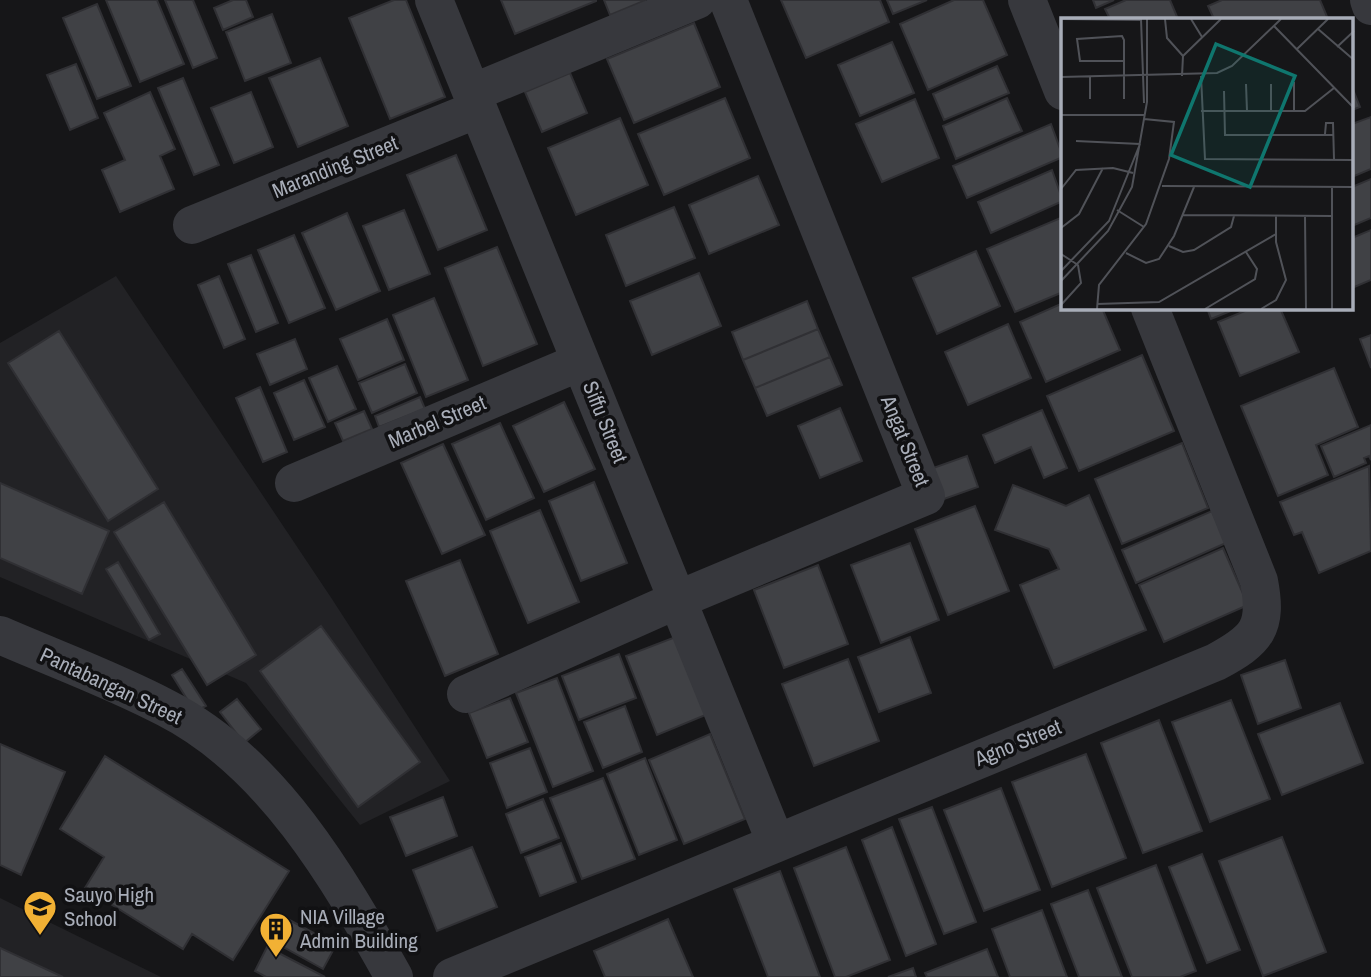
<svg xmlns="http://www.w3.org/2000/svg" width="1371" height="977" font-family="'Archivo Narrow',sans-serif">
<rect width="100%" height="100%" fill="#161618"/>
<path fill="#222225" d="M116,276l214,320 120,185 -90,44 -114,-142 -246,-106v-234z
M0,898l161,79h-161z"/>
<path fill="#404145" stroke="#303034" stroke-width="2" d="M106,0h51l27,64 -44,18z
M165,0h28l24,58 -24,10z
M233,0h13l7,17 -30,13 -9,-22z
M394,0h12l39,97 -55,22 -41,-101z
M501,0h95v1l-81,33z
M604,0h42l-36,15z
M781,0h99l9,22 -83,36z
M887,0h40l-34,14z
M954,0h29l24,55 -79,35 -28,-66z
M1093,0h21l-18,8z
M1126,0h44l8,19h-68l-5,-10z
M1222,0h98l8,19h-114l-6,-13z
M97,4l34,82 -34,13 -34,-81z
M272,14l19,49 -46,18 -19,-49z
M694,23l26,64 -86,36 -27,-64z
M892,42l22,51 -54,23 -22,-51z
M320,58l28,68 -50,21 -29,-69z
M76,64l22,54 -28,12 -23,-55z
M997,66l12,27 -65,27 -11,-26z
M570,73l17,40 -45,19 -17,-40z
M183,78l36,87 -25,10 -36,-87z
M1352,87l8,20 -8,3z
M150,92l25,57 -15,7 14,33 -54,23 -18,-42 23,-10 -21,-47z
M251,92l22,55 -39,16 -23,-55z
M725,98l25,60 -86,37 -26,-61z
M1007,98l15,33 -66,28 -13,-33z
M915,99l24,59 -57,24 -26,-58z
M1371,117v52l-19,8v-53z
M620,118l28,67 -72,30 -28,-67z
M1051,124l12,33 -96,41 -14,-32z
M456,155l31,75 -49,20 -31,-75z
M1052,170l11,31 -72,32 -13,-31z
M758,176l21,49 -70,29 -20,-49z
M1371,179v39l-19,8v-39z
M674,207l21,51 -69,28 -20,-51z
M404,210l26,64 -41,16 -26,-64z
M347,213l33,78 -44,19 -34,-77z
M1063,217v75l-48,20 -28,-63z
M1371,230v50l-19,8v-50z
M294,235l31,73 -36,15 -31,-73z
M497,247l40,97 -54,22 -38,-98z
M976,251l24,55 -63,28 -24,-56z
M251,255l27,68 -22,9 -28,-68z
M699,273l22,53 -69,29 -22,-54z
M219,276l26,63 -21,9 -26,-63z
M434,298l34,82 -42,17 -33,-82z
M807,301l11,28 -75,31 -11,-28z
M1063,303v5h39l18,42 -74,32 -26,-60z
M1207,308h31l-27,11z
M1252,308h28l19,44 -59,24 -22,-54z
M387,319l17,41 -46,20 -18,-41z
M1008,324l23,54 -63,27 -23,-53z
M818,329l12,28 -75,31 -12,-28z
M59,331l99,158 -50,32 -100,-158z
M1371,335v33l-11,-29z
M295,339l12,30 -37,16 -13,-31z
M1142,355l32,76 -95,40 -32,-75z
M830,357l12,28 -75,31 -12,-28z
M405,364l12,29 -45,20 -13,-30z
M337,366l19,43 -28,13 -19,-44z
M1334,368l24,59 -42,18 12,30 -50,21 -37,-90z
M304,380l21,47 -31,13 -20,-47z
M260,387l27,65 -24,10 -27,-64z
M420,397l5,12 -46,18 -4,-11z
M564,402l31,67 -51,23 -31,-66z
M840,408l22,53 -42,17 -22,-52z
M1042,410l25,58 -23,10 -13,-31 -36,16 -12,-28z
M364,411l8,18 -29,12 -8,-18z
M500,423l34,75 -48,22 -34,-76z
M1371,425v35l-2,-4 -5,2 2,5 -32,14 -13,-31z
M1182,443l26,65 -86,36 -27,-65z
M443,444l42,91 -43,19 -41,-91z
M967,456l11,31 -34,12 -11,-31z
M1369,466l2,85 -52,22 -17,-41 -8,3 -14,-33z
M594,482l33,81 -46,18 -32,-80z
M0,483l109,48 -27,63 -82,-36z
M1013,485l53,21 23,-11 57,135 -92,38 -34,-83 39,-16 -10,-20 -54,-19z
M164,502l92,153 -49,30 -93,-153z
M975,506l34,85 -61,24 -33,-86z
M540,510l39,92 -51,21 -38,-92z
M1212,511l14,32 -90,40 -14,-33z
M910,543l29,77 -58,23 -30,-78z
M1223,548l25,57 -84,37 -25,-57z
M460,560l38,94 -53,22 -39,-95z
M118,562l42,72 -11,6 -43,-71z
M818,565l30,79 -64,24 -30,-78z
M321,626l99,136 -62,45 -98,-136z
M678,636l30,78 -51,21 -31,-79z
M910,637l21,56 -52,19 -21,-55z
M619,654l17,44 -57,22 -17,-44z
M848,659l31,82 -65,25 -32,-82z
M1285,660l16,48 -43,16 -17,-49z
M182,669l24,37 -11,6 -23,-37z
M557,678l36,93 -40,16 -37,-94z
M510,698l18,44 -41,16 -18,-45z
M237,699l24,30 -17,14 -24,-31z
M1231,700l39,99 -60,23 -38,-100z
M1340,703l23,60 -81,32 -24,-61z
M625,706l17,46 -39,16 -19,-46z
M1159,720l43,111 -59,22 -42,-110z
M710,734l35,85 -61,25 -35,-84z
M0,744l65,28 -44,103 -21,-10z
M530,748l17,44 -40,16 -17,-45z
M1086,754l40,104 -74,29 -40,-105z
M105,756l184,115 -56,89 -41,-26 -9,15 -98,-61 19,-31 -44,-28z
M645,758l32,82 -38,15 -32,-81z
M603,778l32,81 -53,20 -32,-81z
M1001,788l39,102 -56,21 -40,-101z
M443,797l14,39 -51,20 -16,-39z
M543,799l16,39 -38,15 -15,-39z
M932,807l44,115 -32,12 -45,-115z
M892,827l44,117 -30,12 -44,-116z
M1282,837l44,115 -63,24 -44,-115z
M561,843l15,39 -36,14 -15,-39z
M472,847l25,60 -60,24 -24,-61z
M846,847l44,113 -44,17h-11l-41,-109z
M1202,854l38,96 -33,13 -38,-96z
M1156,865l40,106 -16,6h-48l-35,-89z
M780,871l40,106h-52l-34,-88z
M1088,890l34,87h-43l-28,-73z
M1042,910l25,67h-57l-18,-48z
M282,916l54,29 -13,24 -54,-30z
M668,919l25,58h-88l-11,-26z
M267,947l58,30h-59l-11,-6z
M0,948l63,29h-63z
M987,949l11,28h-71l-2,-4z
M913,968l3,9h-28z"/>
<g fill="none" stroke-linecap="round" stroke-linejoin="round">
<path stroke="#37383d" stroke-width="38" d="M434,0l342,843
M1027,0l36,91
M1369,0l2,6
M472,93l225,-93
M192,225l286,-116
M294,483l286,-121
M0,635c55,24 113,45 166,73 106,54 172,169 228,269
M466,694l211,-94 249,-104 -198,-496
M452,977l764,-315c41,-22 52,-34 43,-81l-109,-273"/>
</g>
<defs>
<symbol id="school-pin" viewBox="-11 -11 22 30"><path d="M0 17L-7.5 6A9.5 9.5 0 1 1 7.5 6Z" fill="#f2b134" stroke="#111113"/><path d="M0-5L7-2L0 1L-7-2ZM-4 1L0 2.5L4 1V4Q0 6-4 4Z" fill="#111"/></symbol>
<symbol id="building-pin" viewBox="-11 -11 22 30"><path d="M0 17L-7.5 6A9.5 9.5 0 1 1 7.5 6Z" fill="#f2b134" stroke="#111113"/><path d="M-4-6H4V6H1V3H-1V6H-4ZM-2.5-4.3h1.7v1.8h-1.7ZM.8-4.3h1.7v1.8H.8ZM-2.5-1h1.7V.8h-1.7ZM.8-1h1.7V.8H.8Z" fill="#111"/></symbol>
</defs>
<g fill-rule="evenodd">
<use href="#school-pin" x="21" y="888" width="38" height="52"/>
<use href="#building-pin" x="257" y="910" width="38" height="52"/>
</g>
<g text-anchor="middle" stroke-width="7" stroke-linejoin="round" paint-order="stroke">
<g font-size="21" fill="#a8adb8" stroke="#111113">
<text transform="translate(335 167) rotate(-22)" y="7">Maranding Street</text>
<text transform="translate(437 422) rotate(-23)" y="7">Marbel Street</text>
<text transform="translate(605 422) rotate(68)" y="7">Siffu Street</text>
<text transform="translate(905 441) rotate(68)" y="7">Angat Street</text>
<text transform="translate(111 686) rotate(25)" y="7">Pantabangan Street</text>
<text transform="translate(1018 743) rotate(-22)" y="7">Agno Street</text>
</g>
<g font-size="21" fill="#a8adb8" stroke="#111113" text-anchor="start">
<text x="64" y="902">Sauyo High<tspan x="64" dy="24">School</tspan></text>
<text x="300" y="924">NIA Village<tspan x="300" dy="24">Admin Building</tspan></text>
</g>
</g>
<g transform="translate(1061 18)">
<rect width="292" height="292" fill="#161618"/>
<path fill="none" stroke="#505258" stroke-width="2" d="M0,1l81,1M80,1l3,84M104,1l2,19 16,18M130,1l11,18M213,8l80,82M257,11l36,31M276,29l17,-16M236,31l31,-30M121,58l1,-20 38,-37M140,58l4,83 149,1M0,59l156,-4 15,-7 49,-47M29,59v22M233,64v29M185,66l1,27M210,66v27M163,73l1,44h108M63,81v-59l-2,-4 -45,3 3,22h44M140,93h104l29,-23M0,97h83M264,116l1,-11h7l1,36M15,123l64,3M101,168l192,1M0,171l15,-19 37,-2 20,5M56,192l27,17M122,197l149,1M244,198l1,93M0,210l18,-14 24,-46M108,228l14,6 11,-2 37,-23 3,-11M65,235l20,10 13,-4 15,-23 20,-49M0,236l17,11 3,18 -20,22M0,253l48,-50 31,-77M0,263l47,-50 24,-44 15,-85v-83M36,286l62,-2 117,-68M36,291l2,-24 47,-61 23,-65 5,-37 -30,-3M144,291l50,-30 2,-10 -11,-17M200,291l15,-9 10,-20 -10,-38v-26M271,291v-122"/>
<path fill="#0f766e" fill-opacity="0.15" stroke="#0f766e" stroke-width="3.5" d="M155,26l79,32 -45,111 -79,-32z"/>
<rect width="292" height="292" fill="none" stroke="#a8adb8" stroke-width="3.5"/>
</g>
</svg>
